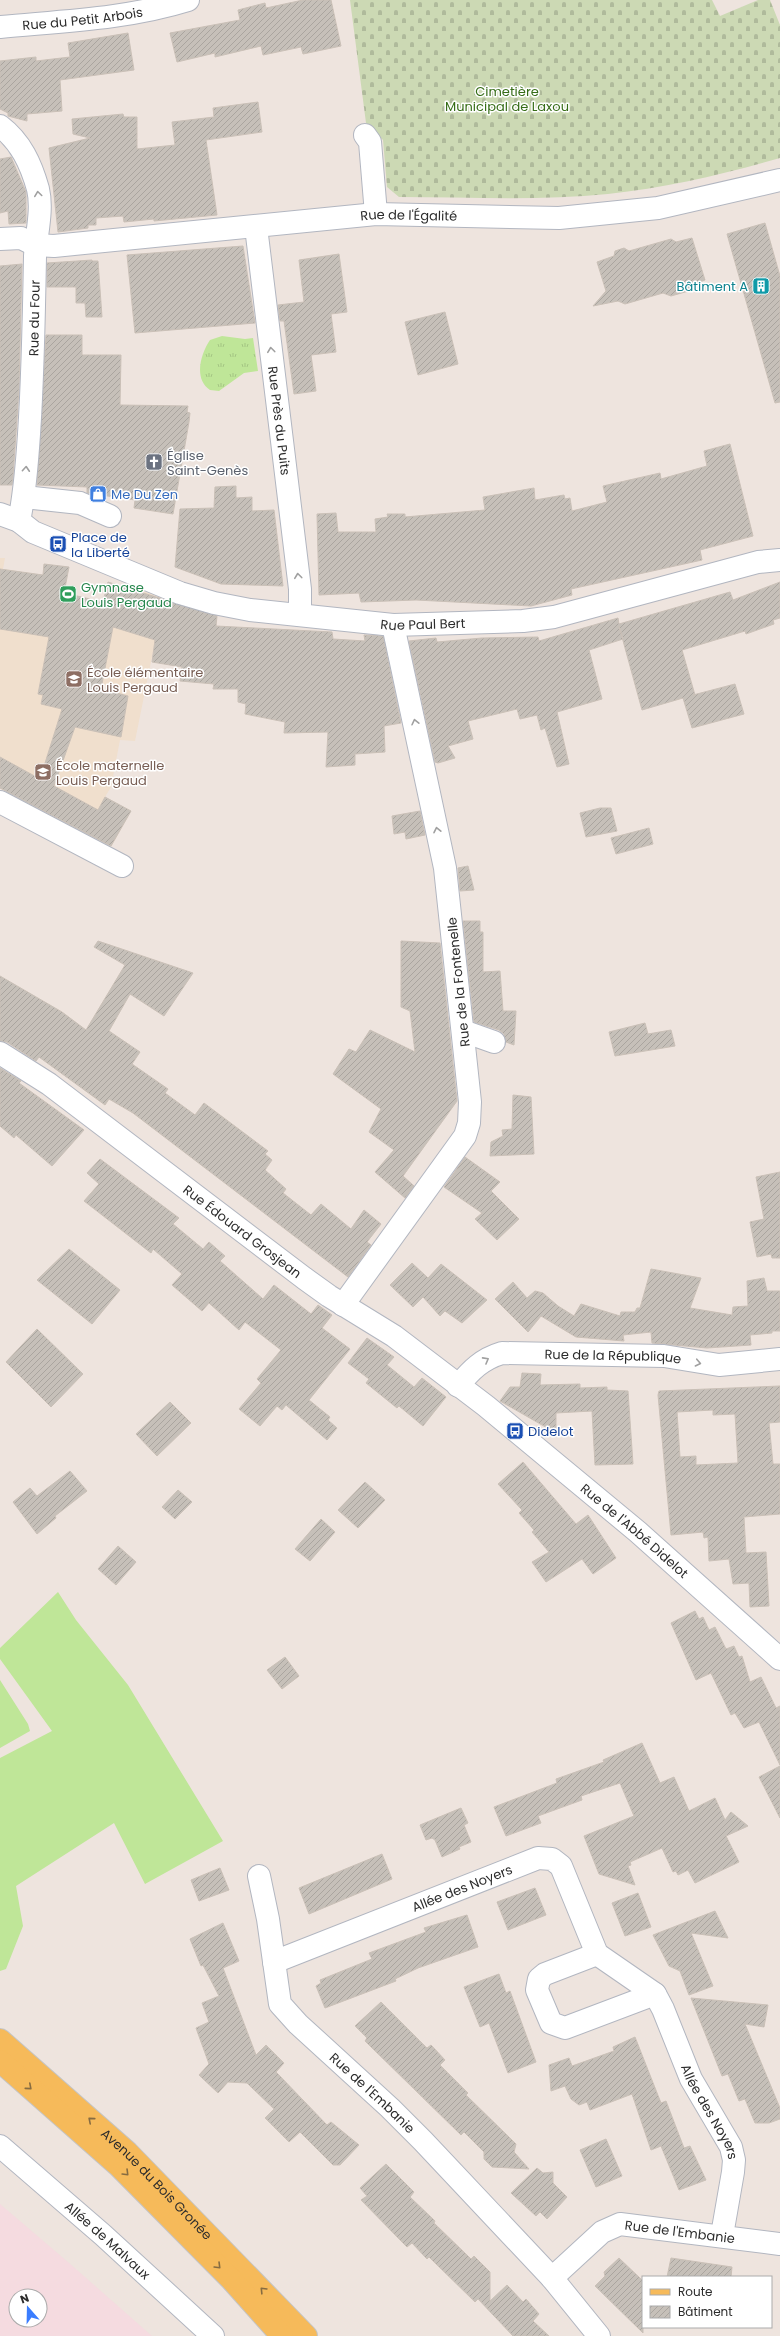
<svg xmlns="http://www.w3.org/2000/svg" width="780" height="2336" font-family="Poppins,sans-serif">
<defs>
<pattern id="grass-tufts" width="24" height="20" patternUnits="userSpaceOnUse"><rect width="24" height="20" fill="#bfe698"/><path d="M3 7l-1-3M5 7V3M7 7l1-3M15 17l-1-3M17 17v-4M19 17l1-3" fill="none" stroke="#a4c583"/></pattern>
<pattern id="cemetery-stones" width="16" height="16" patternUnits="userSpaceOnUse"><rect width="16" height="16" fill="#ccd9b4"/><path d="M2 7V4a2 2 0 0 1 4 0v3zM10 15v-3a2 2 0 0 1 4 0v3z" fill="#afba9b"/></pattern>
<pattern id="building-hatch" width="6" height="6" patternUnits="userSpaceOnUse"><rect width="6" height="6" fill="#c6c0b9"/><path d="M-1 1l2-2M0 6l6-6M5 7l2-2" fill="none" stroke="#aaa59f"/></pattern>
</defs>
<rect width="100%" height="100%" fill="#eee4de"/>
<path fill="#f0dfcd" d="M0,558h5l-2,11 40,6 1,-11 20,29 39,9 5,-20 56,15 -29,144 -15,-1 -9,47 -6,10 26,14 -21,38 -110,-61z"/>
<path fill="#f5dbe0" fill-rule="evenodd" d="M0,2204l68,58 84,74h-152zM16,2296h24v24h-24z"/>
<path fill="url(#grass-tufts)" d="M222,336l23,3 8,-1 5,33 -14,2 -25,18 -9,-1c-17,-11 -9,-37 0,-50z"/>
<path fill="url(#cemetery-stones)" d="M350,0h362l8,16 38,-16h12l10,25v133c-55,16 -114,30 -172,36 -69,7 -140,3 -209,3l-12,-10 -4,-47 -17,-17z"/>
<path fill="#bfe698" d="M58,1592l18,28 52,65 95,156 -78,43 -31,-61 -98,63 7,40 -17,43 -6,2v-213l52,-27 -52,-72v-11z
M0,1680l28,44 2,7 -30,17z"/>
<path fill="url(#building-hatch)" stroke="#cac0b7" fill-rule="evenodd" d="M303,0h28l10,46 -38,8 -2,-7 -38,8 -2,-9 -46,11v-4l-38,9 -7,-29 70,-13 -2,-10 27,-7 1,5z
M128,33l6,37 -74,10 2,31 -35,3v7l-19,-5v-3l-8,-4v-48l36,-4v4l34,-4 -2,-14z
M258,102l4,30 -56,8 11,75 -63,6v-2l-30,3 -1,-6 -27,2v7h-8v3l-30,4 -9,-84 41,-10 -17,-4 -1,-15 51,-5 1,3h13v32l38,-4 -3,-23 42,-5 -1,-9z
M11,157l15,35v31l-17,1 -1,-13 -8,2v-54z
M765,223l15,53v126l-5,1 -48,-169z
M692,238l13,42 -8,3 -5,7 -21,6 -8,-3 -38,11 -7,-3 -25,5 13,-15 -9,-29 17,-6 1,-5 9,-3 5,3 42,-12 5,3z
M243,246l12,77 -120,10 -8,-78z
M339,254l8,58 -16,2 5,38 -25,3 5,36 -22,3 -10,-73h-4l-2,-16 26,-3 -5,-42z
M92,260v1h6l4,56h-16l-1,-14h-9v-16h-29v-24z
M22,264l-3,125 -6,88 -1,8h-12v-219z
M445,312l13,52 -40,11 -13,-53z
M46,335h36v20h39l-1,50 68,1 -1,6 3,1 -1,9 -16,92 -39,-6 1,-8 -48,-7v-6l-50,-2z
M730,444l23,92 -53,14 2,10 -131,29 1,6 -41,11 -115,-6 -55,2 -2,-9 -40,2 -2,-81 19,-1 2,19h38l-1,-13 13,-2 -1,-3h18v3l80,-7 -2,-13 51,-9 1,12 29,-5 1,4 5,-1 2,13 35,-9 -4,-16 57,-13 1,6 46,-13 -3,-15z
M236,486v12l16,-1v14l22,-1 9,76 -62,-2 -46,-17 5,-58 34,-1 1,-21z
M44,564l25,3 -5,26 39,9 5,-20 109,34 -1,10 116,6 1,7 32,2 -1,-6 19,1 18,87 -17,3 1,26 -30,2v11l-29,2 2,-35 -44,1 1,-11 -40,-8 1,-10 -8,-2v-13h-25l1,-5 -34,-3 2,-14 -30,-5 3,-22 -42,-13 -12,62 27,7 -7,41 -46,-10 -21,59 44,24 7,-13 26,14 -20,35 -111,-58v-31l40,22 22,-70 -21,-5 2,-9 -5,-1 11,-57 -49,-8v-60l43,6z
M780,582v36l-7,2 1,4 -28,10 -1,-3 -63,19 13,45h-2l42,-11 9,30 -52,14 -9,-30 -41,12 -23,-84 4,13 -34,11 13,49 -45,13 12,52 -12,3 -12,-39 -4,2 -4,-15 -17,4 -3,-10 -49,12 5,18 -25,7 7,12 -17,5 -3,-1 -26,-121 27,-3 1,4 45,-4 56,-1 1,4 79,-23 1,6 111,-32 3,8z
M600,808h11l6,23 -31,6 -6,-24z
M420,811l5,24 -19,4 -1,-7 -11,2 -2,-18z
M649,828l4,16 -37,10 -5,-16z
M468,866l6,24 -14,1 -2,-23z
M463,921h17v11h3v40l17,-1 3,40h13l-2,34 -8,-3 -2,-8 -5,-4 -25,-8z
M98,941l95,32 -29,43 -34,-22 -21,37 31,21 -8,12 36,25 -3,4 30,22 9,-12 64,48 -3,3 7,6 -7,10 21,19 -3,4 28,22 10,-11 30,25 13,-19 17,14 -14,18 4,3 -23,32 -215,-164 -24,-14 -4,6 -66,-48 -3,4 -29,-19 -7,-1v-65l62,36 24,18 39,-65 -31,-18z
M401,941l39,2 17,158 -54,75 11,10 -9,12 -30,-26 19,-22 -25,-18 12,-23 -48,-35 16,-25 7,3 14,-22 45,22 -5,-41 -9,-4z
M645,1023l3,11 23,-4 4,16 -60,10 -6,-24z
M0,1068l21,13 -2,2 65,47 -32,36 -36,-31 -2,3 -14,-12z
M513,1095l18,2 3,57 -44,2 1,-14 12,-6 -1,-6 10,-1z
M465,1157l35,25 -9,9 28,28 -22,21 -22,-21 7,-6 -38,-26z
M100,1159l79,59 -6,6 30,25 6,-7 16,14 -5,5 43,38 11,-14 37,29 7,-9 14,10 -10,13 28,21 -41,51 21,17 -2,3 9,8 -10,12 -41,-35 -4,5 -5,-4 -17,20 -21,-17 22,-26 -4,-4 24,-29 -36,-28 -6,8 -30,-27 -7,8 -30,-26 10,-11 -29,-25 -2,4 -67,-52 15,-17 -12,-11z
M780,1172v86h-8l-1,-4 -14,3 -7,-35 14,-3 -8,-42z
M69,1249l51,41 -28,34 -55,-44z
M412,1263l16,15 13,-14 46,36 -25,23 -17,-12 -5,5 -17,-19 -10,10 -23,-22z
M651,1269l50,9 -11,30 42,7 1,-8 15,-1 -1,-25 17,-3 3,13h13v40h-8v2l-22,2 1,10 -44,3 -55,-5 -1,-11 -28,3 1,6 -48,-4 -35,-21 -13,16 -33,-33 18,-17 14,16 8,-7 8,2 15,13 16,10 7,-12 39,12 1,-4h14l2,-4h3z
M37,1329l46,45 -32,33 -45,-45z
M367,1338l27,19 -7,8 27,22 8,-9 24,19 -23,29 -24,-20 -2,2 -31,-25 3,-4 -21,-16z
M522,1373l19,1 -1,11 40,-1v4l27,-1v3l21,1 5,73 -38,1 -3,-54 -36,2v20l-56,-32 10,-14h10z
M780,1386v36l-11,1 4,41h7v50l-36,3 2,36 20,-1 3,54 -19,1 -1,-24 -16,1 -4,-25 -20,2 -1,-24 -4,1 -1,-6 -32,3 -13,-140 1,-4zM713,1410v5l22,-1 3,49 -42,2v-9l-16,1 -3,-45z
M170,1402l21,21 -34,33 -21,-22z
M523,1462l53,62 12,-9 28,43 -23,16 -11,-15 -36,23 -14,-20 17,-10 -17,-20 2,-2 -15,-17 3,-3 -24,-26z
M70,1471l17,20 -32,25 1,2 -19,16 -24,-32 17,-14 7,8z
M365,1482l20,18 -27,28 -20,-18z
M178,1490l14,12 -17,17 -13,-12z
M321,1519l14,13 -25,29 -15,-12z
M118,1546l18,16 -20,23 -18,-16z
M695,1611l4,8 4,-2 6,13 6,-3 11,22 8,-3 5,11 3,-1 8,26 11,-5 15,31 4,-2v59l-21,-43 -15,6 -9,-15 -4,2 -20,-42 -15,7 -25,-57z
M285,1657l14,19 -17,13 -15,-19z
M642,1743l18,40 14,-6 15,34 26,-13 10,22 6,-8 17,14 -22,10 13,26 -44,21 -7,-13 -10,5 -2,-4 -3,1 -11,-24 -32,14 1,3 -3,1 7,19 -36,-11 -15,-38 50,-20 -14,-33 -39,13 1,4 -44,16 3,7 -35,13 -12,-29 63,-24 -1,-4 48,-17 -1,-2z
M780,1766v52l-21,-41z
M461,1808l7,15 -4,2 7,17 -12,5 1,2 -18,8 -7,-17 -3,-2 -6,2 -6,-15z
M382,1854l10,25 -83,35 -10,-26z
M220,1868l9,22 -30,11 -8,-21z
M535,1888l11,27 -38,15 -11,-28z
M638,1893l13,34 -26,9 -13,-33z
M715,1911l13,27 -37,-5 22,53 -24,9 -9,-24 -11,-5 -16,-31z
M467,1915l11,32 -60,21 -23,11 1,2 -71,27 -9,-22 5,-3 -1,-3 52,-21 -3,-6 57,-21 -2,-4z
M223,1923l16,38 -16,7 33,87 10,-10 18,18 -8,9 51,53 4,-3 28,23 -19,20h-7l-33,-33 -11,10 -24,-24 9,-9 -27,-26 -19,-1 -10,11 -19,-18 10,-11 -13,-36 13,-6 -7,-19 17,-7 -16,-31 -2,1 -11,-27z
M499,1974l7,19 4,-2 26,71 -28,11 -19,-50 -9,4 -16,-40z
M691,1998l77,7 -4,22 -19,-3 35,84v11l-11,4h-14l-10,-24 -6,2 -11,-27 -6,2z
M381,2002l46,46 4,-3 14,15 -5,5 28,28 -2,2 50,49 -2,8 15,17 -37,-2 -8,-8v-7l-20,-20 -3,3 -96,-94 2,-3 -12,-12z
M635,2037l26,66 5,-2 18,47 6,-2 16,34 -27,10 -18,-44 -10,4 -19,-56 -42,16 -3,-8 -8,3 -8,-6 -6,-13 -14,5 -2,-26 20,-7 3,8 42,-15 -1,-4z
M606,2139l16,37 -26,11 -16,-37z
M386,2164l28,28 -4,5 25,24 -1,2 37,36 3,-3 16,16v29l17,-16 16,17 3,-3 13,15 -6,7 16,15h-36l-35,-37 -3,3 -46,-45 -2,2 -15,-16 -5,4 -46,-47 6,-4 -7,-8z
M537,2168l6,5 10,-1v11l14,14 -20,22 -7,-7 -4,4 -25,-23z
M619,2258l24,23v52l-48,-47 10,-10 -1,-4z
M671,2258l61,9 -1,10h-64z"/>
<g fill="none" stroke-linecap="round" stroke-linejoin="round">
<defs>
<g id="minor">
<path id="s1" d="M0,27c63,-6 127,-8 188,-27"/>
<path d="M0,126c21,16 31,38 38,63 5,21 -2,46 -3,67 -1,59 -2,119 -6,178 -2,30 -4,59 -10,87"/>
<path d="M365,135l5,7 6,72"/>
<path id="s2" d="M256,227l44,362v26"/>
<path id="s3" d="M0,239l21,-1 14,7 19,1 322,-32 183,4 99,-10 122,-28"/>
<path d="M24,497l56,6 30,13"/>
<path id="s4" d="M0,514l19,7 14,11 147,61 34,10 36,7 143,15 130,-4 31,-4 204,-55 22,-2"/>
<path d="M0,802l122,64"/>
<path d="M463,1031l31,11"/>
<path id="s5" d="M0,1053l49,31 255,194 25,18 65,40 92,70 152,126 142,127"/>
<path d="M343,1305l122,-169 4,-13 1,-21 -25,-234 -52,-243"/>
<path id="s6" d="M458,1386c13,-16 24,-27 44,-33l162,3 55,9 61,-6"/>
<path id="s7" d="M259,1876l9,43 12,85 18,20 92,84 33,33 129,137 47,58"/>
<path d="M597,1954l-52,20 -6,5 -2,11 14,33 14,5 90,-34"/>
<path id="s8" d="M274,1962l264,-104 14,1 9,7 36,88 58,40 8,15 28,70 40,68 3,13 -1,12 -11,63"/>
<path id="s9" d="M0,2146l103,89 110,101"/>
<path id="s10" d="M552,2278l50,-46 18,-8 160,20"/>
</g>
<g id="major">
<path id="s11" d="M0,2040l127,112 179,184"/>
<path d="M0,2061l119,105 112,113 51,57"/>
</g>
</defs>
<use href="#minor" stroke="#b2b6c0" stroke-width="24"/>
<use href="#major" stroke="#c4c4c4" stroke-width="24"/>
<use href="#minor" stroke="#fff" stroke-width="22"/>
<use href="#major" stroke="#f6ba5a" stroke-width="22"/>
</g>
<defs><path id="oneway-chevron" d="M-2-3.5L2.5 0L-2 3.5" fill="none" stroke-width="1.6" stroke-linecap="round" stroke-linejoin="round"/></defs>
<g stroke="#a0a0a0">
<use href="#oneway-chevron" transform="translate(38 194) rotate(-98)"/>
<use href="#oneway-chevron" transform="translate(271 350) rotate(-97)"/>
<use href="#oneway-chevron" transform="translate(26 469) rotate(-86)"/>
<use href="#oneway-chevron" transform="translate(298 576) rotate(-97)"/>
<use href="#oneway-chevron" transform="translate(415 722) rotate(-103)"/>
<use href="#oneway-chevron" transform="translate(437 830) rotate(-102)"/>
<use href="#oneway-chevron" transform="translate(486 1360) rotate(-29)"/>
<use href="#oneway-chevron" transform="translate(698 1363) rotate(12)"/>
</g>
<g stroke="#876c41">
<use href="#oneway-chevron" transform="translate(29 2087) rotate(41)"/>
<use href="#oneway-chevron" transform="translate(91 2120) rotate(-139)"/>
<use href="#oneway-chevron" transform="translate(126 2173) rotate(45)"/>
<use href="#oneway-chevron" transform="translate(218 2266) rotate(45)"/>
<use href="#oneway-chevron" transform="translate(263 2290) rotate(-134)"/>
</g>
<defs>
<symbol id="building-square" viewBox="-11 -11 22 22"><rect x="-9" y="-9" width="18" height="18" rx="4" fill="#0f9aa8" stroke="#fff"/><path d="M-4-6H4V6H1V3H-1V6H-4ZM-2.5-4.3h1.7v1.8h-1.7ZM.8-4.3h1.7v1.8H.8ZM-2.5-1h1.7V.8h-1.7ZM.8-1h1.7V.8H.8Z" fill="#fff"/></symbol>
<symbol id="church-square" viewBox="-11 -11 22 22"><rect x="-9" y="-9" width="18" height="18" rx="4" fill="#6b7280" stroke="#fff"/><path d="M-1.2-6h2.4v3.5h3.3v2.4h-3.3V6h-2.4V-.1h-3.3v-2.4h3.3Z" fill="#fff"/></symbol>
<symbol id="shop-square" viewBox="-11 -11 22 22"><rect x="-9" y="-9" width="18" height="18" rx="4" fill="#3f7fe0" stroke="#fff"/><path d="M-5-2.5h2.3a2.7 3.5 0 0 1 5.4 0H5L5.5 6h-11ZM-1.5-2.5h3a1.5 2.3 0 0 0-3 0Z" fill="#fff"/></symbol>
<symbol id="bus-square" viewBox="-11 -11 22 22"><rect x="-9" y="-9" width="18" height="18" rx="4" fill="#1a4fb4" stroke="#fff"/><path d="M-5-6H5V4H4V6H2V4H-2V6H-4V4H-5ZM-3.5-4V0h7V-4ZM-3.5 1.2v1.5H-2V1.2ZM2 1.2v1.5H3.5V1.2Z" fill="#fff"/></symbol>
<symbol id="stadium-square" viewBox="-11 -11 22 22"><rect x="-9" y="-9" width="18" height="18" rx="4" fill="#2e9e5b" stroke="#fff"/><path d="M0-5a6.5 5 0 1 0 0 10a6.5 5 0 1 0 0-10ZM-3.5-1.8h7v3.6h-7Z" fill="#fff"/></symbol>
<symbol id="school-square" viewBox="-11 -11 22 22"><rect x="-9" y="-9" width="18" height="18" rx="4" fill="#8d6e63" stroke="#fff"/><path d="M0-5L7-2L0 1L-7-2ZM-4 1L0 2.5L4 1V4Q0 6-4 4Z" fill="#fff"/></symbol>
</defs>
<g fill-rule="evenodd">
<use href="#building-square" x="751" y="276" width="20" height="20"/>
<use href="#church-square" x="144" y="452" width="20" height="20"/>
<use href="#shop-square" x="88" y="484" width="20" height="20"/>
<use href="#bus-square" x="48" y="534" width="20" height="20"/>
<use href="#stadium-square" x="58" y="584" width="20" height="20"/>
<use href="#school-square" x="64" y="669" width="20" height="20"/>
<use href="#school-square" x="33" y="762" width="20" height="20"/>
<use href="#bus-square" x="505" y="1421" width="20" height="20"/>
</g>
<g text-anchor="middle" stroke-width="3" stroke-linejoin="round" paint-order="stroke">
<g font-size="13" fill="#2c2c2c" stroke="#fff">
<text dy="5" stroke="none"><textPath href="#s1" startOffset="83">Rue du Petit Arbois</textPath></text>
<text dy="5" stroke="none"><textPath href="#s3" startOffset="412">Rue de l'Égalité</textPath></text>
<text transform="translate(34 318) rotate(-89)" y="5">Rue du Four</text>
<text dy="5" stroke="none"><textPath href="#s2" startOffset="195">Rue Près du Puits</textPath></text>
<text dy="5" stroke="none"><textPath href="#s4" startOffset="443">Rue Paul Bert</textPath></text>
<text transform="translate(458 982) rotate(-96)" y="5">Rue de la Fontenelle</text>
<text dy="5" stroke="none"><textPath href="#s5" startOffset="301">Rue Édouard Grosjean</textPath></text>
<text dy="5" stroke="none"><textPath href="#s6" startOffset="167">Rue de la République</textPath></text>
<text dy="5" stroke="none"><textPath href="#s5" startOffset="795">Rue de l'Abbé Didelot</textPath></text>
<text dy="5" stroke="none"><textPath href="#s8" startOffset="202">Allée des Noyers</textPath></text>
<text dy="5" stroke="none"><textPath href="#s7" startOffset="258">Rue de l'Embanie</textPath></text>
<text dy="5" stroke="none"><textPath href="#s8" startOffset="605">Allée des Noyers</textPath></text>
<text dy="5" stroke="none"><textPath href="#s11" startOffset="213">Avenue du Bois Gronée</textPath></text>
<text dy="5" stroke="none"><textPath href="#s10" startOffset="148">Rue de l'Embanie</textPath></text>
<text dy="5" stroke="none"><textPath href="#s9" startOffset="143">Allée de Malvaux</textPath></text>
</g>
<g font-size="13" fill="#376d18" stroke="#fff">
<text x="507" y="96">Cimetière<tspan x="507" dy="15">Municipal de Laxou</tspan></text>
</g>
<g font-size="13" fill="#0d838f" stroke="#fff" text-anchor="end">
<text x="748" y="291">Bâtiment A</text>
</g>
<g font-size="13" fill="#5b616d" stroke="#fff" text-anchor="start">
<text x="167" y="460">Église<tspan x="167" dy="15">Saint-Genès</tspan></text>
</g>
<g font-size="13" fill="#366cbe" stroke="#fff" text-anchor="start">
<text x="111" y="499">Me Du Zen</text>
</g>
<g font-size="13" fill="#164399" stroke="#fff" text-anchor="start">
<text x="71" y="542">Place de<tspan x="71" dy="15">la Liberté</tspan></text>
<text x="528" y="1436">Didelot</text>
</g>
<g font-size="13" fill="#27864d" stroke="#fff" text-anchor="start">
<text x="81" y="592">Gymnase<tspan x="81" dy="15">Louis Pergaud</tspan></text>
</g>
<g font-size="13" fill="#785e54" stroke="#fff" text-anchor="start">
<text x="87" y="677">École élémentaire<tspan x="87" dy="15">Louis Pergaud</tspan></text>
<text x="56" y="770">École maternelle<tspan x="56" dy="15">Louis Pergaud</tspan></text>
</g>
</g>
<rect x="642" y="2276" width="130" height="52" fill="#ffffff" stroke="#ababab"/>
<rect x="650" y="2289" width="20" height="6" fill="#f6ba5a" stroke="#ababab"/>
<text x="678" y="2296" font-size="12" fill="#2c2c2c">Route</text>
<rect x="650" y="2306" width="20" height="12" fill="url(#building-hatch)" stroke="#ababab"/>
<text x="678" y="2316" font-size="12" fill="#2c2c2c">Bâtiment</text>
<g transform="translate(28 2308) rotate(340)"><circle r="19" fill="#ffffff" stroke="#ababab"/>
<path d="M0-3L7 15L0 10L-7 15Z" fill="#3a7dff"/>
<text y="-6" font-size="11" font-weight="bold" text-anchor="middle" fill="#2c2c2c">N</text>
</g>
</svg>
